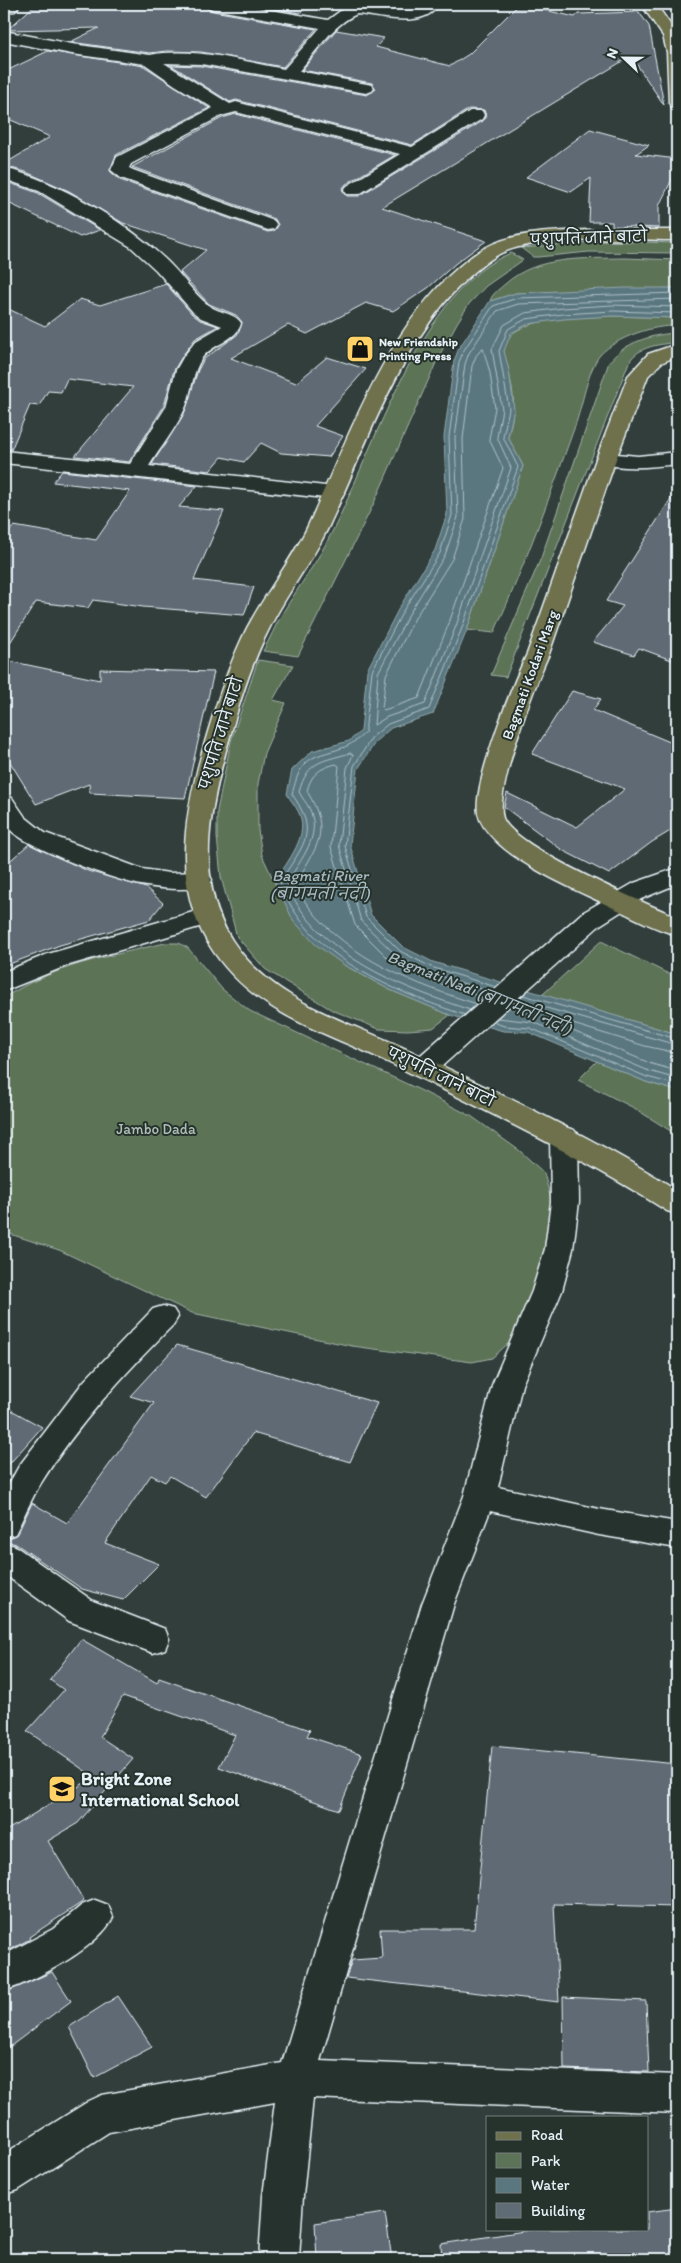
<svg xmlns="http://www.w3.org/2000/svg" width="681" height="2263" font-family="Itim,'Playpen Sans Deva',sans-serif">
<rect width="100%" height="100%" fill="#313e3b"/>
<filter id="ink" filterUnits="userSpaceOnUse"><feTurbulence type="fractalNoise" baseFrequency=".02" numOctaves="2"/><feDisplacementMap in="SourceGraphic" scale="10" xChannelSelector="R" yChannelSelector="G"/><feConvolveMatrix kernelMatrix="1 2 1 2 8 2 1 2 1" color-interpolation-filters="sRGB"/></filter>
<g filter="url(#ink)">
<path fill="#5d7357" stroke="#a2b2a8" d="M602,241l75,2v10l-88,-1 -51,5h-5l-12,-9z
M511,253l12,7 -37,26 -17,18 -12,19 -18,33 -65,147 -76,153 -35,-5c7,-12 12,-25 19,-37 17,-28 36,-53 50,-82 41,-80 90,-245 179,-279z
M625,258l52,2v28l-161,5 -26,8c2,-7 9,-12 15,-17 32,-29 79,-25 120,-26z
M613,316l64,2v8c-24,-1 -60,11 -77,29 -12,14 -18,52 -25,71 -25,70 -50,139 -81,207l-27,-3 56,-164 -15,-29c2,-9 5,-18 5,-27 2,-11 -2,-26 -4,-38 -1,-7 -6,-15 -5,-22 2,-36 83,-32 109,-34z
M677,333v9c-18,3 -37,3 -48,20l-123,315 -15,-2 50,-117 68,-196c16,-20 44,-28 68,-29z
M258,660l35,5 -20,35 13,3 -22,50 -6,31v46l4,25 18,39 64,71 46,25 60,25 -17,13 -25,2 -29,-1 -47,-19 -51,-31 -16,-10 -28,-32 -16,-60 -4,-40v-26l14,-70z
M601,941l76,37v56l-135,-39z
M165,943h14l9,5 34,41 28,22 170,79 51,26 49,35 24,22 8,30v32l-10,33 -30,72 -20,18 -20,4 -120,-16 -160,-33 -133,-63 -55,-18v-234c47,-32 106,-42 161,-55z
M597,1061l49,21 31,9v44l-43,-27 -56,-28z"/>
<path fill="#5a777f" stroke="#93a8af" d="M625,288h52v30l-64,-2 -49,3 -36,5 -17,9 -7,18 5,19 5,39 -6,28 15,29 -56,164 -34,84 -42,14 -15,13 -18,28 -8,76 21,70 32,32 30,15 244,72v57l-31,-9 -118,-50 -25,-1 -53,-16 -60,-25 -46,-25 -29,-21 -22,-24 -18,-38c12,-21 36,-47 23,-71 -3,-6 -8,-11 -11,-17l5,-24 20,-19 37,-10 12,-10 6,-61 32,-62 36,-58 12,-36 -3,-77 10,-76 5,-13 31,-47 26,-8z"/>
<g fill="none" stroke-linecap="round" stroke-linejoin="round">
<path stroke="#afc0c8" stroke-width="1" d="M677,299l-159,5 -21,7 -28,42 -4,11 -10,74 3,79 -13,38 -36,59 -31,59 -4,52 13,-8 38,-13 31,-78 55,-158 -14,-31 5,-28 -10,-60 12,-24 21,-12 38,-5 49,-3 65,2
M483,348l7,25 5,35 -6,31 14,29 -54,155 -30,75 -35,12 -2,-2 4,-33 29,-57 37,-59 13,-40 -2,-80 9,-73 4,-10z
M496,987l-65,-20 -31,-16 -34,-34 -21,-71 9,-80 18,-29 16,-13 41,-15 33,-81 56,-161 -15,-30 6,-28 -10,-58 9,-22 18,-10 37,-5 50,-3 64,2
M523,995l154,44
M518,1000l159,45
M477,1004c-61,-19 -128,-45 -168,-97 -6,-7 -9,-16 -13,-24 21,-38 36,-50 11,-92 4,-17 13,-23 29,-27l3,2 -8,81 24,78 39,39 32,15 58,19
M470,1010c-61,-20 -133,-47 -171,-103 -5,-7 -8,-16 -12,-24 11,-20 32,-43 25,-67 -2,-10 -9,-16 -13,-24 9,-32 22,-30 51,-39l3,2 -6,13 -8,77 22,76 37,36 30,15 62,20
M465,1015c-70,-23 -159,-58 -185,-133 22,-36 40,-48 12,-88 3,-10 5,-21 12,-29 9,-11 25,-12 38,-17 9,-3 16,-9 23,-15l7,-62 31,-60 37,-58 12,-38 -3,-78 10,-75 5,-12 29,-44 24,-8 160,-5
M498,1018l35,4 116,49 28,8
M493,1022l11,4 26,2 117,49 30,8
M677,1053l-32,-7 -82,-25 -3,2 1,3 91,38 25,7"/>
</g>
<path fill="#5f6b75" stroke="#e8f1f8" d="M36,4h168l2,4 7,3 103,18 -33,38 -82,-15 -34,-1 -17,2 -80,-11 29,-14 -92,2z
M246,4h65l-11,9z
M519,4l56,13 3,-3 61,-2 10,14 15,79 -33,-49 -249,151 104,34 -30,22 -28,25 -35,23 -27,-8 -59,31 -19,-9 -57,33 65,25 31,-26 39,12 -51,57 28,10 -14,21 -48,-4 -20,-10 -17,19 -22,-5 -12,14 -58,-7 32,-50 14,-44 6,-11 33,-24 5,-13 -6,-7 -27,-11 -29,-32 26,-22 -83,-27 -54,-32 -43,-19 -22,-6v-2l46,-27 -46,-20v-45l44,-21 96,15 65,42 -93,47 -6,16 10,9 148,52 6,-1 4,-5 -3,-7 -143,-52 90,-49 14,-4 159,41 -49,29 -4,5 5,7h12l124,-75 3,-5 -2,-6 -15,-1 -57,36 -176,-45 -6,2 -59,-37 30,1 166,29 9,-6 -4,-6 -70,-13 34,-40 48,8 -8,9 74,19 19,-12z
M590,129l59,16 -13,9 41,5v10l-18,37v22l-47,-2v-4h-23l2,-44 -20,14 -45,-15z
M4,181l34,12 62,37 -20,7 -76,-36z
M166,284l26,30 8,6 18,6 -23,13 -12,16 -9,15 -10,36 -35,56 -54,-6 58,-69 -66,-8 -6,13 -13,-1 -9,15 -9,-1 -19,45 -7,-1v-142l41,19 35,-27 20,6z
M62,471l135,15 -18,21 45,4 -30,69 60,7 -10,28 -101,-8 -50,-7 -5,8 -52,-6 -32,50v-115l10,-11 82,14 34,-49 -77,-9z
M677,489v173l-38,-14 -5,7 -41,-13 30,-36 -17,-5z
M4,660l96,20v-11l114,3 -29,126 -95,-5 -1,-9 -53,20 -28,-45 -4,-2z
M572,691l29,8 -8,11 84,35v82l-25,15 -43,32 -47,-24 -58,-43 3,-14 70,34 48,-38 -93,-35z
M29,844l59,27 58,17 17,15 -14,17 -89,25 -56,21v-100z
M177,1345l200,58 -27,59 -97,-29 -47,64 -36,-21 -5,6 -14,-7 -46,68 54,21 -36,36 -41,-11 -66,-45 -12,-4 13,-5 15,-32 35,20 87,-120 -24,-7z
M4,1406l38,21 -38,43z
M81,1639l76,44 2,-5 151,52 -3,6 55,18 -23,56 -120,-43 16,-32 -112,-39 -23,41 33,22 -55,64 -30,18 36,60 -55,36 1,2 -26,14v-121l90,-55 -67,-46 37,-41 -14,-10z
M492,1746l185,18v143l-123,-3 5,98 -213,-24 6,-18 30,-2 -2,-29h94z
M52,1972l19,29 -67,50v-58z
M118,1996l34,51 -58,31 -25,-51z
M563,1997l83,4 3,71 -85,-3z
M677,2208v51h-235l-1,-15 96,-15h110v-17z
M385,2213l7,46h-75l-2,-36z"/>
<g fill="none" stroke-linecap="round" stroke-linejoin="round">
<defs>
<path id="minor" d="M4,4l11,1 3,3 -3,3 -11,1z
M206,4h31l91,16 15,-11 13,-5 54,6 13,-6h16c-15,26 -57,12 -82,10 -23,9 -42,39 -58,57l73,14 2,3 -2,3 -6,2 -165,-29 -37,-1 66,41 6,-2 176,45 58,-36h12l2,4 -2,4 -123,75h-12l-3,-4 3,-4 53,-32 -164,-42 -15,4 -90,48 -2,4 4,2 141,51 3,4 -3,4 -6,1 -147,-52 -10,-8 6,-13 96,-49 -38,-23 -30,-21 -73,-10 -68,-13v-10l68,13 78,11c44,-8 91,6 134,14l36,-41 -107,-19 -5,-2z
M4,168c54,13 122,54 162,92 15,14 26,32 42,45 10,8 27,8 33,18 -3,17 -29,21 -39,35 -10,15 -10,32 -16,48 -8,20 -26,42 -37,60l185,21 7,2 3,4 -3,4 -7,2 -330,-36v-12l126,13 36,-57 10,-37 8,-14 12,-15 26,-15 -21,-8 -8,-6 -37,-42 -25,-23 -92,-56 -35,-12z
M677,452v12c-26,3 -52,6 -78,-1l-3,-4 3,-4 7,-2 32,3z
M4,795l8,3 13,19 20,16 97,36 27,4 31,-1 9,2 3,6 -3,6c-22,5 -47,3 -68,-1 -24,-4 -130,-42 -137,-63 -2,-7 0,-19 0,-27z
M677,868v16l-36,15 -41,26 -168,150 -9,2 -9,-2 -4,-7 4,-7 168,-148 52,-30z
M207,908l9,2 4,6 -4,6 -150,44 -62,25v-19l44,-18z
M564,1127l10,3 4,7 1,65 -6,47 -11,42 -40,94 -24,102 101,22 78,13v26l-78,-13 -109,-24 -36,93 -134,457 357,14v38l-364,-15 -10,98 -4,63h-40l4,-63 12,-94 -166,30 -91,58 -14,5v-41l85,-53 13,-6 180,-32 140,-459 42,-108 28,-111 40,-94 13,-42 6,-47 -1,-65 4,-7z
M163,1306l10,3 5,8 -5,8c-48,48 -96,100 -132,158 -10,16 -17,34 -26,51l-11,4v-45l15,-27 65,-85 69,-72z
M4,1543l11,3 78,55 72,28 4,10 -4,10 -12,4 -84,-32 -65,-47z
M95,1900l13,5 5,12c-13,30 -78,64 -109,74v-36l49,-26 29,-24z"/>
<path id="major" d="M641,4h15l21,30v74l-6,-2 -2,-3 -2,-51 -4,-16z
M587,230h90v10c-43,0 -147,-6 -181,16 -86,55 -126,183 -168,272 -17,35 -42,66 -59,101 -17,33 -28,68 -38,104 -19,65 -39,145 1,207 41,64 120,82 185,114 88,42 177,84 260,136v24l-10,-3c-85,-54 -175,-97 -265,-142 -72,-37 -149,-52 -194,-126 -39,-64 -21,-141 -1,-208 11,-37 23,-73 40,-107 18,-34 42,-64 59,-98 44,-93 81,-209 165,-273 33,-26 76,-25 116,-27z
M677,344v12l-16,7 -13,13 -32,83 -67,195c-13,28 -55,138 -46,164 11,30 142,85 174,99v18c-20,-5 -40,-16 -59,-25 -36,-17 -95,-42 -122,-69 -8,-8 -16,-17 -18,-28 -5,-30 35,-130 49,-159l69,-195 32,-83 20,-22z"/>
</defs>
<use href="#minor" stroke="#e8f1f8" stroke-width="3"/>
<use href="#major" stroke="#e8f1f8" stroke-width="3"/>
<use href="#minor" fill="#26332d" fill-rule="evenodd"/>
<use href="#major" fill="#6e714b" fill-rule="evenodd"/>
</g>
</g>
<defs>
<symbol id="shop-square" viewBox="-11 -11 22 22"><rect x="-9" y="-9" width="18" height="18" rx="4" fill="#ffd166" stroke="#26332d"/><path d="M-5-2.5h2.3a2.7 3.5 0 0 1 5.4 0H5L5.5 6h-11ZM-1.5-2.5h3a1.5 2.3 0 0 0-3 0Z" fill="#111"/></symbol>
<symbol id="school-square" viewBox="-11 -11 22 22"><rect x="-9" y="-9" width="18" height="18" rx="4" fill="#ffd166" stroke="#26332d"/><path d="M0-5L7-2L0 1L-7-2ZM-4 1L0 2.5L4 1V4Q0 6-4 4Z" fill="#111"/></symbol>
</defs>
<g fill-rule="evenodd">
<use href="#shop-square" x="344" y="333" width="32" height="32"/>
<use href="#school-square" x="46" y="1773" width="32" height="32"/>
</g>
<g text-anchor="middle" stroke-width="4" stroke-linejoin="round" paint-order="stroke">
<g font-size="12" font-weight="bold" fill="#e8f1f8" stroke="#26332d" text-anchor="start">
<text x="379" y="346">New Friendship<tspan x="379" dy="14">Printing Press</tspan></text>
</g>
<g font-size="15" fill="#e8f1f8" stroke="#26332d">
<text transform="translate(589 238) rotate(-2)" y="5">पशुपति जाने बाटो</text>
<text transform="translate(530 675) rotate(-70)" y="5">Bagmati Kodari Marg</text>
<text transform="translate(221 733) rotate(-73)" y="5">पशुपति जाने बाटो</text>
<text transform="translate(441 1077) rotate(26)" y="5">पशुपति जाने बाटो</text>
</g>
<g font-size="15" fill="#b0bfb8" stroke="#26332d">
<text x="156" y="1134">Jambo Dada</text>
</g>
<g font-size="16" font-style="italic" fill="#a8bac2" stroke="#26332d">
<text x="320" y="881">Bagmati River<tspan x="320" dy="18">(बागमती नदी)</tspan></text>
<text transform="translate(480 992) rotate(22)" y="6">Bagmati Nadi (बागमती नदी)</text>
</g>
<g font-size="18" font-weight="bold" fill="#e8f1f8" stroke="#26332d" text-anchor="start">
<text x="81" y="1785">Bright Zone<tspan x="81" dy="21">International School</tspan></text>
</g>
</g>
<rect width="681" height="2263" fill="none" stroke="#26332d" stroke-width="20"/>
<rect x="10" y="10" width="661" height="2243" fill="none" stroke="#e8f1f8" stroke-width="2" filter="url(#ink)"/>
<rect x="486" y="2116" width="162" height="115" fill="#26332d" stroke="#747f7e"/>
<rect x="496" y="2132" width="25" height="8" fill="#6e714b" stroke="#747f7e"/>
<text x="531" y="2140" font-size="15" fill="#e8f1f8">Road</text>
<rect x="496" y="2153" width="25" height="15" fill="#5d7357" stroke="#747f7e"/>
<text x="531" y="2166" font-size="15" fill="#e8f1f8">Park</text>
<rect x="496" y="2178" width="25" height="15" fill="#5a777f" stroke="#747f7e"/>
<text x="531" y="2190" font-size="15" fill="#e8f1f8">Water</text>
<rect x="496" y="2203" width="25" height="15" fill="#5f6b75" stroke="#747f7e"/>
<text x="531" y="2216" font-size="15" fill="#e8f1f8">Building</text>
<g transform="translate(624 58) rotate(292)" stroke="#26332d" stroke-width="4" paint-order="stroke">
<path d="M0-4L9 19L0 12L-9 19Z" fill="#e8f1f8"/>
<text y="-8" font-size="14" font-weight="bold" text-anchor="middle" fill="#e8f1f8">N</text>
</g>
</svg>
